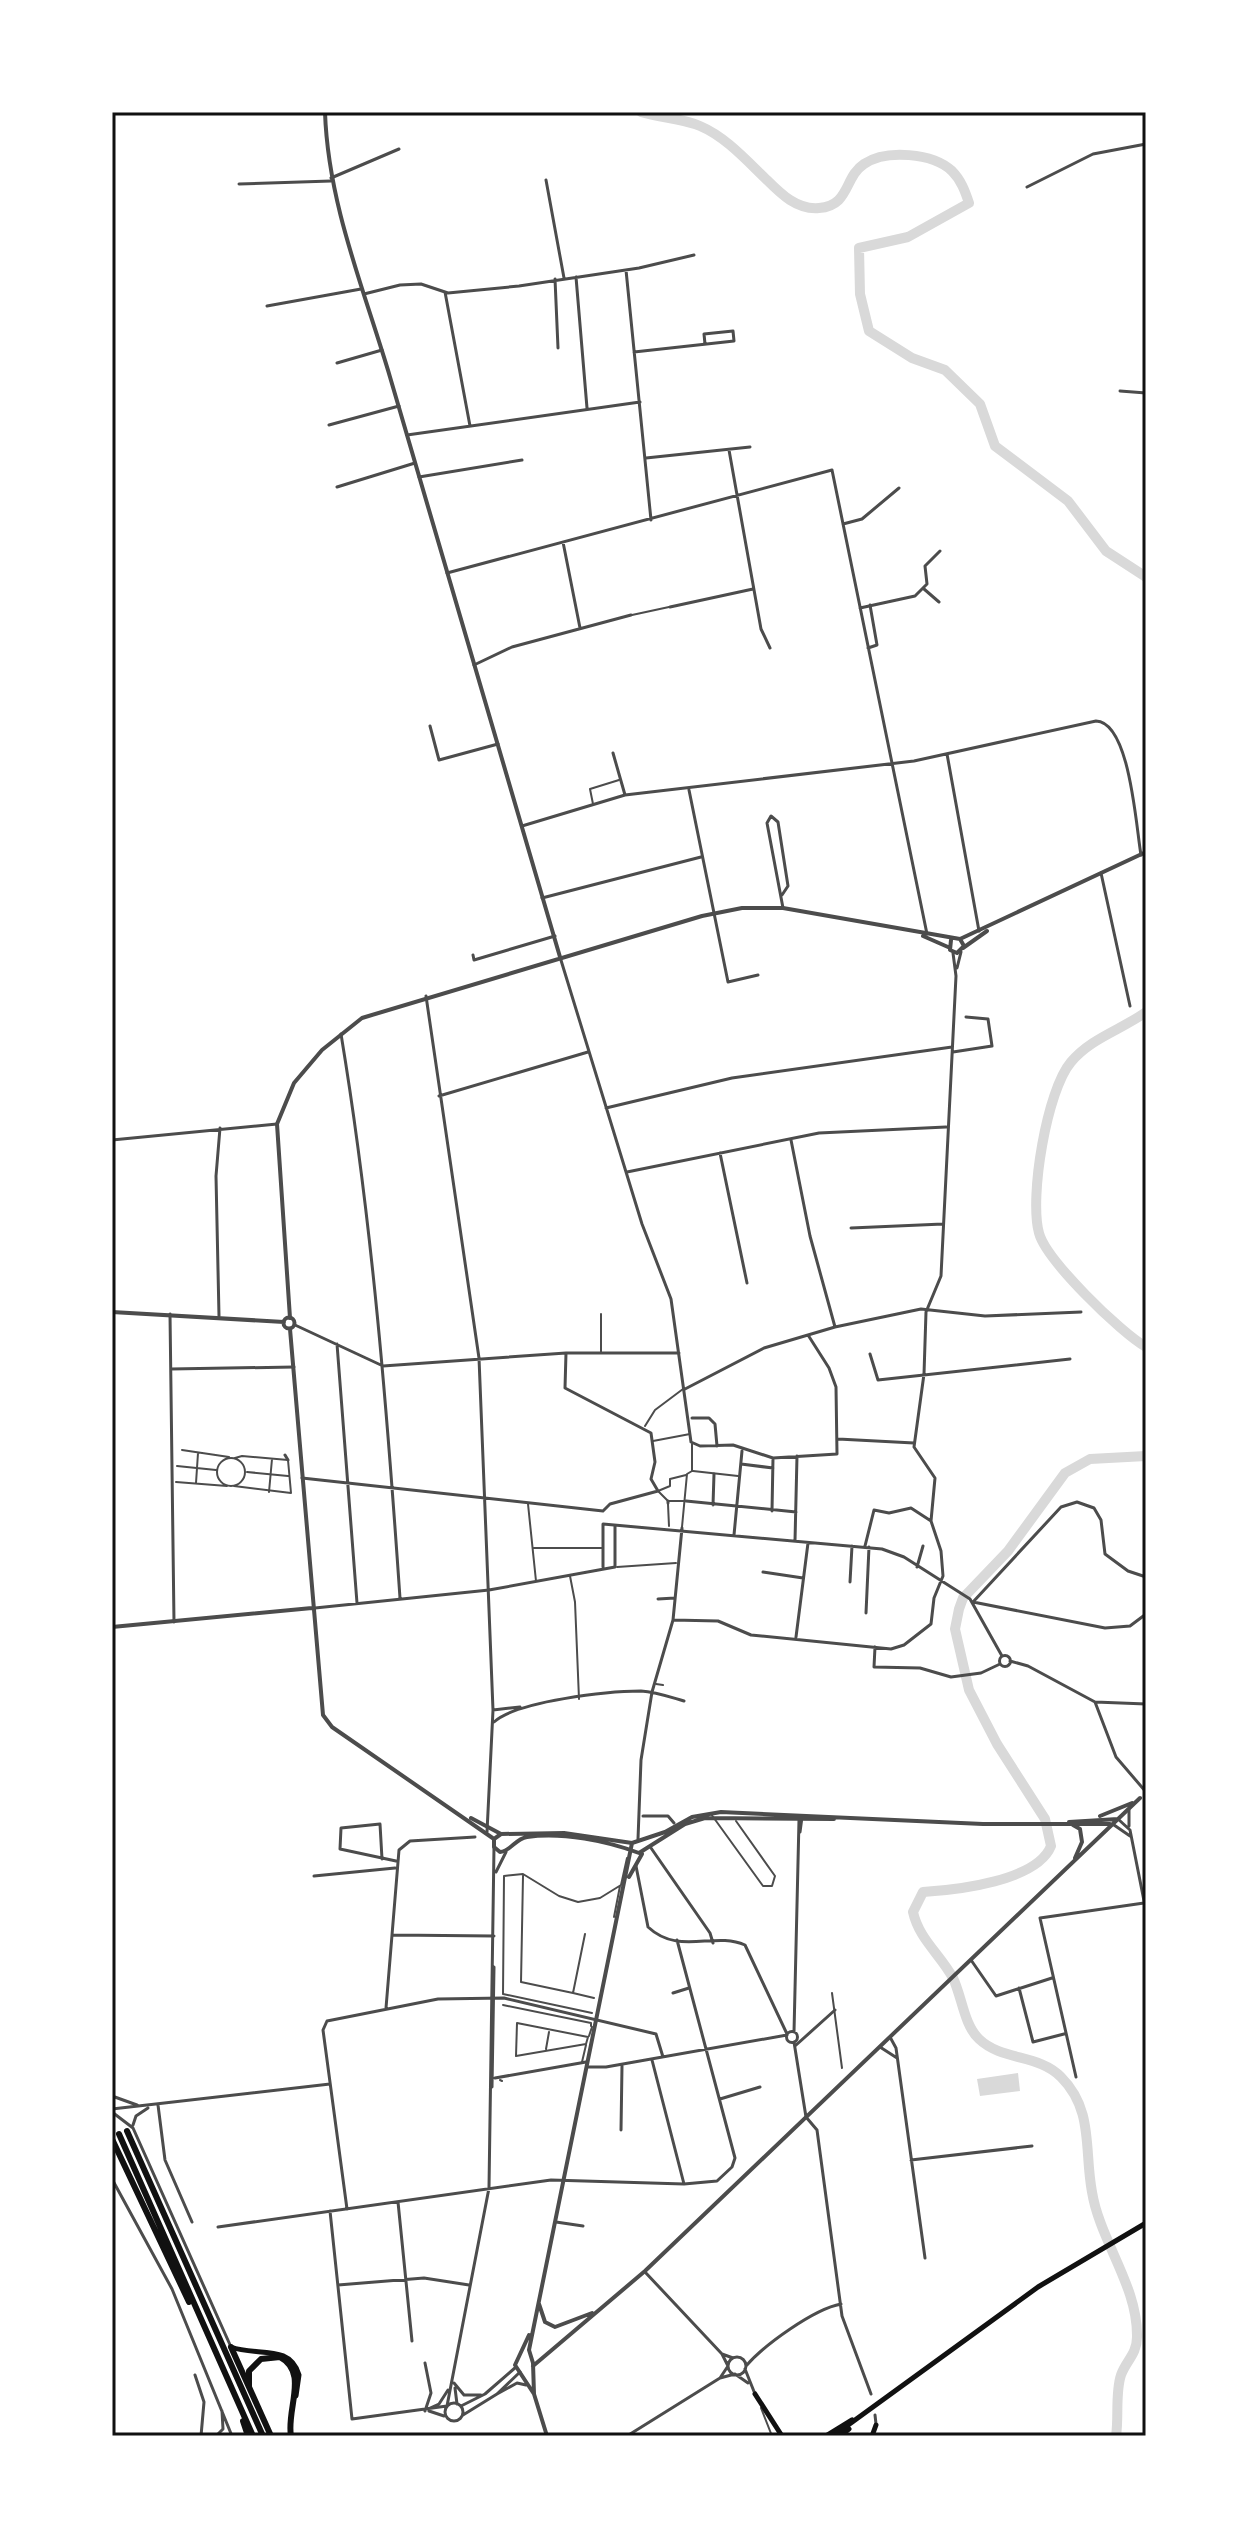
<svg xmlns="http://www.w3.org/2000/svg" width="1258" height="2548" font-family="Spectral,serif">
<rect width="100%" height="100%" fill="#fff"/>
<path fill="#d9d9d9" d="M1018,2073l2,18 -40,5 -3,-17z"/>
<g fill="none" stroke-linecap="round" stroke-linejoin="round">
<path stroke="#d9d9d9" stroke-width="10" d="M641,112c19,6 40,6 59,14 26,11 47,35 67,54 14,14 30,30 52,28 31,-2 25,-31 45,-44 22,-15 69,-11 88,7 9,9 13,20 17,32l-61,34 -49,11 1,46 9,37 43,27 33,12 35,34 15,42 73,55 38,50 40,26
M1146,1012c-25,18 -55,26 -75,50 -24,28 -42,135 -32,171 7,27 82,100 107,114
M1116,2436c3,-19 -1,-43 5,-61 5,-14 16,-21 16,-38 1,-51 -37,-96 -45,-145 -8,-42 2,-82 -31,-115 -22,-23 -59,-16 -82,-38 -15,-14 -17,-42 -26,-61 -13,-24 -34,-39 -40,-66l10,-20c34,-2 114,-11 128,-46l-6,-27 -48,-75 -28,-54 -14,-61 4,-20 4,-11 45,-47 57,-78 25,-14 56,-3"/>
<path stroke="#4c4c4c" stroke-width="2" d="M593,804l-3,-15 29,-9
M601,1352v-38
M570,1576l5,26 4,97
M711,1814l52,72h9l3,-10 -39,-55
M761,2408l11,28"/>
<path stroke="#4c4c4c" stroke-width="2" d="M632,615l37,-8
M645,1426l10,-16 28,-21
M653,1441l37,-7
M182,1450l47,7
M217 1472a14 14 0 1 1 28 0a14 14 0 1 1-28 0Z
M177,1466l39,4
M693,1471l45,5
M247,1472l41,4
M176,1482l51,4
M196,1483l2,-30
M234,1486l57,7 -3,-33 -46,-4 -7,2
M269,1492l3,-33
M686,1501h-18l-10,-10 12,-5v-7l16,-4
M528,1504l8,77
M668,1504l1,22
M682,1527l5,-53 5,-3v-27
M534,1548h69
M617,1567l59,-4
M656,1684l7,1
M523,1876l-2,106 52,11
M614,1917l6,-31
M585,1934l-12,59 21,5
M832,1993l10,75
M503,2005l88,18v3
M592,2013l-89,-19 1,-118 19,-2 36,22 19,6 22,-4 21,-13 6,-27
M517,2023l71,14 -2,7 -70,12z
M589,2036l3,-9
M546,2049l3,-17
M582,2062l4,-17
M500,2080l2,1"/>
<path stroke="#4c4c4c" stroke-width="3" d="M331,178l68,-29
M546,180l18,98
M239,184l92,-3
M1027,187l66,-33 53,-10
M626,270l25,250
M576,277l11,131
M555,279l3,69
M445,292l25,134
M364,294l36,-9 21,-1 27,9 71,-7 120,-18 55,-13
M267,306l94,-17
M634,352l100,-11 -1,-10 -29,3 1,10
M337,363l45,-13
M1120,391l26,2
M329,425l70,-19
M407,435l233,-33
M729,450l32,179 9,19
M646,458l104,-11
M419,477l103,-17
M337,487l78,-24
M843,524l19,-5 37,-31
M563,542l17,86
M447,573l385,-103 95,464
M924,589l15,13
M670,607l83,-18
M860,608l55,-12 12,-12 -2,-18 15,-15
M868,648l9,-3 -7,-40
M474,665l38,-18 119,-32
M430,726l9,34 59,-16
M613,753l12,42
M947,754l32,177
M689,790l39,192 30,-7
M522,826l103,-31 289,-34 182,-40c34,1 40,106 45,134
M1101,873l29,133
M782,895l6,-9 -10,-64 -7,-6 -4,7 16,85
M542,898l159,-41
M473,955l1,5 81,-24
M560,957l82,267 29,75 20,143 9,4 33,-1 40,13 64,-4 -1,-67 -7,-19 -21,-33
M957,968l4,-16
M426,996l53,362 14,352 -6,122
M341,1034c31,187 46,375 59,564
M953,1052l39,-6 -4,-27 -22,-2
M439,1096l149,-44
M606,1108l126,-30 220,-31
M112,1140l165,-16
M791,1140l19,96 25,91
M720,1153l27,130
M627,1172l192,-39 127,-6
M851,1228l92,-4
M170,1314l4,308
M219,1316l-3,-140 4,-48
M295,1325l88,41 183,-13h113
M337,1344l20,259
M566,1353l-1,35 86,45 4,29 -4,17 7,12 -48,13 -6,6
M870,1354l8,26 192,-21
M171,1369l123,-2
M685,1389l79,-41 71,-21 86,-18 64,7 96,-4
M692,1418h17l6,6 2,22
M838,1439l76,4
M285,1455l3,5
M741,1464l32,4
M302,1478l301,33
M668,1501v2
M686,1501l110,11
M713,1505l1,-31
M772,1511l1,-53
M734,1535l8,-84
M795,1541l2,-85
M865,1546l9,-36 15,3 22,-5 20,13
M603,1567v-43l279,25 22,8 66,42 32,57
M917,1567l6,-21
M763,1572l40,6
M850,1582l2,-36
M658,1599l17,-1
M973,1602l88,-95 16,-5 17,6 7,12 4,34 23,17 18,6
M973,1602l132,26 25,-2 16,-12
M315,1608l174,-18 126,-23v-41
M866,1613l3,-66
M673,1620l45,1 33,14 140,14 13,-4 27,-21 3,-26 9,-22 -2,-25 -10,-30 4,-43 -21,-31 10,-73 2,-62 15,-36 15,-300 -3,-23
M796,1637l12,-94
M875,1647l-1,20 46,1 31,9 30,-4 19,-9
M999.5 1661a5.5 5.5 0 1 1 11 0a5.5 5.5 0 1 1-11 0Z
M1010,1661l18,5 67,36 51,2
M1095,1702l21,55 30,35
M493,1710l27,-3
M494,1722c23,-21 115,-31 147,-31 15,1 29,6 43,10
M1129,1810v16
M643,1816h25l6,7
M1118,1819l12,11 16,81
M1114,1825l16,11
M800,1832l2,-15
M638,1839l3,-79 11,-68 21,-72 9,-92
M651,1848l59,85 3,10
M382,1859l-2,-35 -39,4 -1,21 56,12
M636,1866l12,61c31,29 66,4 97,18l42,89
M496,1872l10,-20
M314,1876l81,-8
M393,1935l101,1
M971,1960l25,36 56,-18
M1019,1988l14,54 31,-8
M673,1993l16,-5
M386,2008l13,-158 11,-9 65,-4
M786.5 2037a5.5 5.5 0 1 1 11 0a5.5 5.5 0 1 1-11 0Z
M794,2032l5,-212
M890,2037l6,11 29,210
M794,2042l12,75 11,13 25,186 29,78
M795,2046l40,-36
M880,2047l17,11
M652,2060l32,124
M588,2067h18l181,-32
M1076,2077l-36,-159 104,-15
M495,2078l91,-16
M492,2087l2,-120
M112,2096l25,9
M720,2099l40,-12
M158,2105l7,55 27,62
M112,2109l218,-25
M112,2112l21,16 98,219
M133,2125l3,-9 12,-8
M621,2130l1,-64
M911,2160l121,-14
M112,2179l60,110 60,147
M398,2202l14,139
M347,2209l-24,-179 4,-9 111,-22 66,-1 152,36 7,23
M330,2211l22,208 95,-13 42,-218 5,-341
M556,2222l27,4
M218,2227l333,-47 133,4 33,-3 15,-14 3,-9 -58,-218
M645,2272l77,82 11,4
M338,2285l86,-7 45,7
M728 2366a9 9 0 1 1 18 0a9 9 0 1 1-18 0Z
M746,2366c18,-21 68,-57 95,-62
M745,2369l10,25
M195,2375l9,27 -3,34
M720,2378l15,-4 13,9
M454,2383l10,12h17
M455,2388l2,16
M497,2394l20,-11 9,2
M445 2412a9 9 0 1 1 18 0a9 9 0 1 1-18 0Z
M461,2406l24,-12 31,-27
M428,2409l11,-5 9,-14
M425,2411l6,-18 -6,-30
M429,2411l15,5
M463,2415l34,-21 23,-22
M875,2415l1,9
M216,2436l7,-7 -1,-18
M627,2436l93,-58 8,-12 -6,-12"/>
<path stroke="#4c4c4c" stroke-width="4" d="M325,112c3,92 39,177 65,265l170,580
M923,936l25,11
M951,940l-1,10 7,3 7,-7 -4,-7
M963,948l24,-17
M112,1312l172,10
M283.5 1323a5.5 5.5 0 1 1 11 0a5.5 5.5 0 1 1-11 0Z
M290,1318l-13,-194 17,-41 28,-33 40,-32 340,-102 40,-8h41l177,31 186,-87
M290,1329l33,386 9,12 162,112
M112,1627l200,-19
M1100,1816l32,-13
M471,1818l30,16
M1069,1822l49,-3
M1073,1825l7,4 2,13 -7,16
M494,1839v8l6,5c11,-1 15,-13 27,-15 36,-5 80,4 112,16l46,-29 20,-6 129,1
M494,1839l7,-5 63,-1 68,10
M632,1843l33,-11 27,-15 29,-5 262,12h127
M629,1877l13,-23
M539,2304l6,18 10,5 37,-14
M529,2335l-14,30 19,29 13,42
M533,2366l112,-95 495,-473
M534,2394l-1,-31 -4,-13 103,-507"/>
<path stroke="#111" stroke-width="5" d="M231,2347c25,10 59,-4 68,28l-3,21
M755,2394l27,42
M826,2436l26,-16
M833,2436l205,-149 108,-64
M840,2436l9,-7
M872,2436l4,-11"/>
<path stroke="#111" stroke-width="6" d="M127,2131l136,305
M119,2134l134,302
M112,2139l77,163
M231,2347l40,89
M249,2386v-15l12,-12 19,-2c29,15 6,53 11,79
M243,2421l5,15"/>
</g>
<rect width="1258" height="2548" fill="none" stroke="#ffffff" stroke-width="228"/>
<rect x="114" y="114" width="1030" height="2320" fill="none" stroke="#111" stroke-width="3"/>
</svg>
